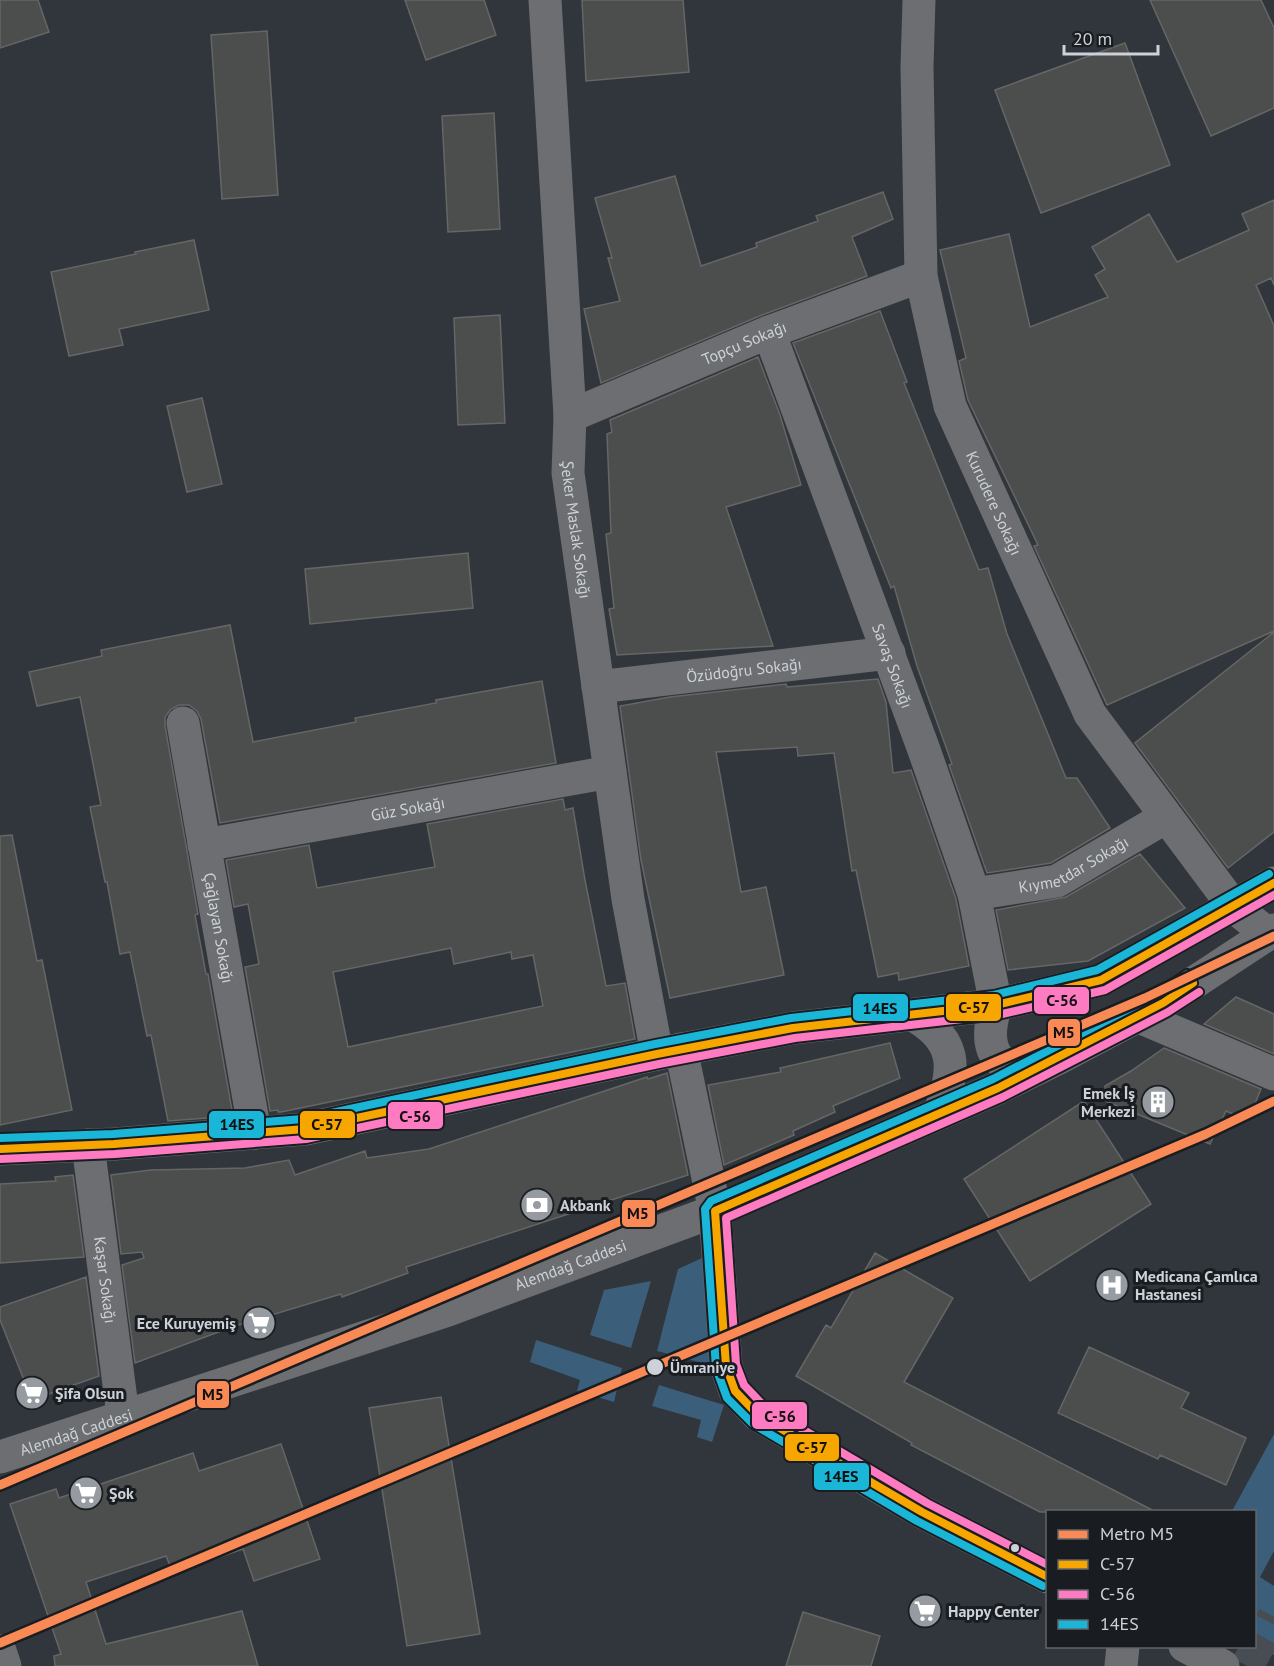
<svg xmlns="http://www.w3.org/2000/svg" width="1274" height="1666" font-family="'PT Sans',sans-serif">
<rect width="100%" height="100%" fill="#30363b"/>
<path fill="#3b5e7a" d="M702,1258l8,107 -53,-14 21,-82z
M651,1281l-20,67 -41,-13 14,-45z
M536,1340l86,28 -8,34 -37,-11 3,-11 -50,-18z
M659,1385l65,20 -12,37 -15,-5 4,-17 -49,-14z
M1274,1434v117l-14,26 14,9v69l-19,-10 -1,-133 -22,-1z"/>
<path fill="#4c4d4d" stroke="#656666" stroke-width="1.5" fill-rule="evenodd" d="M0,0h38l11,32 -49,16z
M405,0h79l12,35 -70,25z
M582,0h101l6,72 -103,9z
M1150,0h111l13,28v80l-63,28z
M267,31l11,164 -56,4 -11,-164z
M1125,43l45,122 -129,48 -46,-123z
M494,113l6,116 -52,3 -6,-116z
M675,176l26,90 56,-19 -1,-4 62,-22 -2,-5 67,-24 10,27 -41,18 15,39 -105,39 -161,68 -17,-74 36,-8 -12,-43h4l-17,-60z
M1274,200v85l-3,-7 -15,7 18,41v305l-167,74 -73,-159 4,-1 -70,-145 -9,-39 7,-3 -26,-108 69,-16 21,93 78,-30 -13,-22 10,-6 -13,-22 57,-33 28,48 72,-32 -7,-16z
M194,240l15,70 -90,19 4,16 -54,11 -18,-84 85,-18 -1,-2z
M880,311l27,71 -3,1 75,187 9,-2 19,66 59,144h11l33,50 -59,35 -64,10 -38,-108 3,-1 -35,-98 -23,-80 -3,2 -98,-245z
M500,315l5,108 -47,2 -4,-107z
M758,357l22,58 21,70 -75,22 47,139 -156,9 -8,-46 5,-1 -8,-74 5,-1 -4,-99 5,-2 -2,-12z
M202,398l20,86 -35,8 -20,-86z
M468,553l5,55 -163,16 -5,-55z
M230,625l23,117 103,-20 -1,-4 81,-15v-3l106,-19 14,82 -336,60 -19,-104 -4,-8 -8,-6h-10l-8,4 -6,8v9l33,188 -3,1 11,59h2l25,142 -65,5 -17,-86 -4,1 -17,-84 -10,2 -13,-72h-2l-15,-75 11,-2 -21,-108 -43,9 -8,-34 73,-16 -1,-6z
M1274,632v200l-46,36 -93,-125z
M878,679l8,23 7,71 18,-3 45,129 13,67 -70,14 -1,-7 -20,4 -22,-107 -4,1 -18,-118 -36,3 -1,-9 -81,5 25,140 25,-5 18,88 -114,23 -29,-138 -21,-154 50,-9 116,-13 1,3z
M563,799l2,11 8,-2 12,72 21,106 19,-3 10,56 -354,73h-3v-2l-8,1 -25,-144 14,-3 -11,-60 -14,3 -8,-47 83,-15 8,43 118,-21 -8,-43zM451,948l3,16 57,-12 1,7 21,-4 10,51 -195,41 -15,-75z
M12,835l25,126 5,-1 30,150 -72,15v-289z
M1140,854l45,54 -97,53 -80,9 -12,-60 70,-13z
M1236,997l38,17v40l-70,-30z
M890,1043l10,35 -67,28 2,6 -42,19 1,4 -70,30 -16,-80 73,-13 -1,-4z
M1164,1048l97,41 -13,31 -22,-9 -16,33 -105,-43v-15l26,-15z
M667,1073l21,102 -282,92 2,6 -66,24 -1,-3 -109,33 -97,36 -13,-98 22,-7 -2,-6 -21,2 -10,-79 40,-5 94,-2 44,-8 6,15 70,-24 2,7 62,-9 218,-72 1,2z
M1084,1101l67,103 -121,77 -66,-102z
M73,1175l11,82 -84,6v-79l56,-3 -1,-4z
M875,1253l78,45 -49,84 252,130h-116l-129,-67 1,-2 -116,-67 30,-51 5,3z
M86,1277l13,99 -67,24 -32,-80v-13z
M1089,1347l100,46 -8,15 65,30 -20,47 -66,-30 -2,4 -100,-46z
M441,1397l39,237 -73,12 -38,-238z
M281,1444l39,115 -66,22 -11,-32 -70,24 -7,-17 -80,26 20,62 136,-33 16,55h-203l-1,-10 7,-2 -51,-150 46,-15 3,9 134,-45 6,18z
M803,1612l77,24 -9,30h-85z"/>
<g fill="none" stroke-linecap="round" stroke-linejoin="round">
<path stroke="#474d53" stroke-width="33" stroke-dasharray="33 16" stroke-linecap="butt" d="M1247,1666l27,-49"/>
<g stroke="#6c6e71" stroke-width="33">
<path id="s1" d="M545,0l25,416 -2,57 60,426 29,155"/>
<path id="s2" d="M919,0l-2,67 4,209 29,130 140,308 144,193 34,27"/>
<path id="s3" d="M769,332l155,418 50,144 22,111"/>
<path id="s4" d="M570,416l199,-84 152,-56"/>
<path id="s5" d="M598,687l291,-34"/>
<path id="s6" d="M183,723l72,410"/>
<path id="s7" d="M204,845l406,-73"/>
<path id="s8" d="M974,894l83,-13 109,-64"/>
<path d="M1137,1016l137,58"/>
<path id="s9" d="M88,1145l35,270"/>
<path id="s10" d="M0,1457l448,-147 267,-99 -34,-162"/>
<path d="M0,1651l5,15"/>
</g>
<path stroke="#6c6e72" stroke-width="33" d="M996,1005c-11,34 -8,62 33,67
M913,1015c43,24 44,52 27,96
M0,1149l114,-5 191,-15 352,-75 136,-26 203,-23 105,-25 173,-97
M1048,1577l-126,-65 -48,-28 -116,-69 -23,-24 -9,-25 -11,-155 283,-123 61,-30 104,-55 111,-73
M1185,1646l38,20
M1121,1666l2,-20"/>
<defs>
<path id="bus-1" d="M0,1149l114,-5 191,-15 352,-75 136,-26 203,-23 105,-25 173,-97
M1048,1577l-126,-65 -48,-28 -116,-69 -23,-24 -9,-25 -11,-155 283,-123 165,-85 30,-20"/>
<path id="bus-2" d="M0,1159l115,-5 191,-15 353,-75 136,-26 203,-23 107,-25 169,-95
M1048,1565l-121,-62 -162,-96 -21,-22 -8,-21 -10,-146 277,-121 165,-85 31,-20"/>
<path id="bus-3" d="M0,1138l113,-4 190,-15 352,-75 136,-26 203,-23 103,-25 172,-96
M1043,1586l-126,-65 -164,-97 -26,-26 -11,-30 -11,-159 6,-8 282,-122 165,-85 29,-20"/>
</defs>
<use href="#bus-1" stroke="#191d21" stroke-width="12"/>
<use href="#bus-2" stroke="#191d21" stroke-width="12"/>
<use href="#bus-3" stroke="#191d21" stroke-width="12"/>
<use href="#bus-1" stroke="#f7a600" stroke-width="8"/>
<use href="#bus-2" stroke="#fe7ac1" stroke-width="8"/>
<use href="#bus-3" stroke="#1ab6d8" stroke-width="8"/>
<defs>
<path id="metro-1" d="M0,1485l1145,-487 129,-62
M0,1643l1206,-509 68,-33"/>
</defs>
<use href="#metro-1" stroke="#191d21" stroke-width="14"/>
<use href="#metro-1" stroke="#f98a56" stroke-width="9"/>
</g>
<defs>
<symbol id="building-disc" viewBox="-11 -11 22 22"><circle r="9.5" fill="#959ba1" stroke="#191d21"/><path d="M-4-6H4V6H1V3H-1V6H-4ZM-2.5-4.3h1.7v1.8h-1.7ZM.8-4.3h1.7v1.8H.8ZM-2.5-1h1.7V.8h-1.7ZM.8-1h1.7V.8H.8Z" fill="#fff"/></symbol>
<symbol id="bank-disc" viewBox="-11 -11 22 22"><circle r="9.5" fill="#959ba1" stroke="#191d21"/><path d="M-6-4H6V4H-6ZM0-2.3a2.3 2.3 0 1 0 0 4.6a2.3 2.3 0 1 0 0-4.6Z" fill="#fff"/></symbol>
<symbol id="hospital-disc" viewBox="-11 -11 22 22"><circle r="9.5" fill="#959ba1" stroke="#191d21"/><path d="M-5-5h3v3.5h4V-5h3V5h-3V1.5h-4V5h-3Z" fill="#fff"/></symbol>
<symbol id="supermarket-disc" viewBox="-11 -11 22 22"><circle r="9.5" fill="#959ba1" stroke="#191d21"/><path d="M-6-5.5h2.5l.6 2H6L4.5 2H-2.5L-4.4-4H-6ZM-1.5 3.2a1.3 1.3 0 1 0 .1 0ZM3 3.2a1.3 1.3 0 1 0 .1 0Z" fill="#fff"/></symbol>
</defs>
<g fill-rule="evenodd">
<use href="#building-disc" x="1139" y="1083" width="38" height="38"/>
<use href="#bank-disc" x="518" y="1186" width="38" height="38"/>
<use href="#hospital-disc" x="1093" y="1266" width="38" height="38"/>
<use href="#supermarket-disc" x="240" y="1304" width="38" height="38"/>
<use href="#supermarket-disc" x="13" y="1374" width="38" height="38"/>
<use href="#supermarket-disc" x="67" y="1474" width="38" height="38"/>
<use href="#supermarket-disc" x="906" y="1592" width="38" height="38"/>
</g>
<g fill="#ccd2d8" stroke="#191d21" stroke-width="2">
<circle cx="655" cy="1367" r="9"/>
<circle cx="1015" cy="1548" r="5"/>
</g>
<g text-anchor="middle" stroke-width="6" stroke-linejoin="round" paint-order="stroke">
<g font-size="16" fill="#ccd2d8" stroke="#191d21">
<text dy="6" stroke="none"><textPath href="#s4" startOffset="189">Topçu Sokağı</textPath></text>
<text dy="6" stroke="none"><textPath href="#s2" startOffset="516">Kurudere Sokağı</textPath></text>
<text dy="6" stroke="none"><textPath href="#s1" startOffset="531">Şeker Maslak Sokağı</textPath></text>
<text dy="6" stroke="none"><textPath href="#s3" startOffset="356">Savaş Sokağı</textPath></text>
<text dy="6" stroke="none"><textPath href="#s5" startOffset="147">Özüdoğru Sokağı</textPath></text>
<text dy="6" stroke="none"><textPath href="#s7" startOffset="207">Güz Sokağı</textPath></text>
<text dy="6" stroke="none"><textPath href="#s8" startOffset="105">Kıymetdar Sokağı</textPath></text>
<text dy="6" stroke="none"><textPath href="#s6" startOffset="208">Çağlayan Sokağı</textPath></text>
<text dy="6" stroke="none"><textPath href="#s10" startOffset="602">Alemdağ Caddesi</textPath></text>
<text dy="6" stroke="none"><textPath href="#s9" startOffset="136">Kaşar Sokağı</textPath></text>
<text dy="6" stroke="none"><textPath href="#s10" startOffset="80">Alemdağ Caddesi</textPath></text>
</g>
<g font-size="16" font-weight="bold" fill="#ccd2d8" stroke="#191d21" text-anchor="start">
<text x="1135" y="1099" text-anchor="end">Emek İş<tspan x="1135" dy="18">Merkezi</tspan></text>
<text x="560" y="1211">Akbank</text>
<text x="1135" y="1282">Medicana Çamlıca<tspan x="1135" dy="18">Hastanesi</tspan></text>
<text x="236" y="1329" text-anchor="end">Ece Kuruyemiş</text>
<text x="55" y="1399">Şifa Olsun</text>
<text x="109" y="1499">Şok</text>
<text x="948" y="1617">Happy Center</text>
</g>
<g font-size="16" font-weight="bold" fill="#ccd2d8" stroke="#191d21" text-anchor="start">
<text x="670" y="1373">Ümraniye</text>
</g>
</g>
<g stroke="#191d21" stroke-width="2">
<rect x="1033" y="986" width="57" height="29" rx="6" fill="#fe7ac1"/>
<rect x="945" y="993" width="57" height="29" rx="6" fill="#f7a600"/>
<rect x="852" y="993" width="57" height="29" rx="6" fill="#1ab6d8"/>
<rect x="1047" y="1018" width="34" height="29" rx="6" fill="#f98a56"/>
<rect x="387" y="1101" width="57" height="29" rx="6" fill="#fe7ac1"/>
<rect x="299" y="1110" width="57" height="29" rx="6" fill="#f7a600"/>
<rect x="208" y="1110" width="57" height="29" rx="6" fill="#1ab6d8"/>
<rect x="621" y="1199" width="35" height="29" rx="6" fill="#f98a56"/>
<rect x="196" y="1380" width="34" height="29" rx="6" fill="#f98a56"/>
<rect x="751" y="1401" width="57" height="29" rx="6" fill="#fe7ac1"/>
<rect x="784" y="1433" width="56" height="29" rx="6" fill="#f7a600"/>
<rect x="813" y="1462" width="57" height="29" rx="6" fill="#1ab6d8"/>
</g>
<g font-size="16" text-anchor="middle" font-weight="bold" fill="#111">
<text x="1062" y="1006">C-56</text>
<text x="974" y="1013">C-57</text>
<text x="880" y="1014">14ES</text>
<text x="1064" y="1038">M5</text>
<text x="415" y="1122">C-56</text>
<text x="327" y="1130">C-57</text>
<text x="237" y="1130">14ES</text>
<text x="638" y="1219">M5</text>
<text x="213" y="1400">M5</text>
<text x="780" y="1422">C-56</text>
<text x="812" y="1453">C-57</text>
<text x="841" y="1482">14ES</text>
</g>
<rect x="1046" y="1510" width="210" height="138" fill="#191d21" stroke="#61656a" stroke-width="1.5"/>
<rect x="1058" y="1530" width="30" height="9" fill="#f98a56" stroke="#61656a" stroke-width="1.5"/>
<text x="1100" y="1540" font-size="18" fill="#ccd2d8">Metro M5</text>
<rect x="1058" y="1560" width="30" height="9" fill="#f7a600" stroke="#61656a" stroke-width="1.5"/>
<text x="1100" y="1570" font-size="18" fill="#ccd2d8">C-57</text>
<rect x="1058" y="1590" width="30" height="9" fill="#fe7ac1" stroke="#61656a" stroke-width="1.5"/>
<text x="1100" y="1600" font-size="18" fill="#ccd2d8">C-56</text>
<rect x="1058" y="1620" width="30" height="9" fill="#1ab6d8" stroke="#61656a" stroke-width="1.5"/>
<text x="1100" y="1630" font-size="18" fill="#ccd2d8">14ES</text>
<path d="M1064 45v9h94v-9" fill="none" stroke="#ccd2d8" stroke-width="3"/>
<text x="1073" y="45" font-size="18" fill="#ccd2d8" stroke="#191d21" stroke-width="4.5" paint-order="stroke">20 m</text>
</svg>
